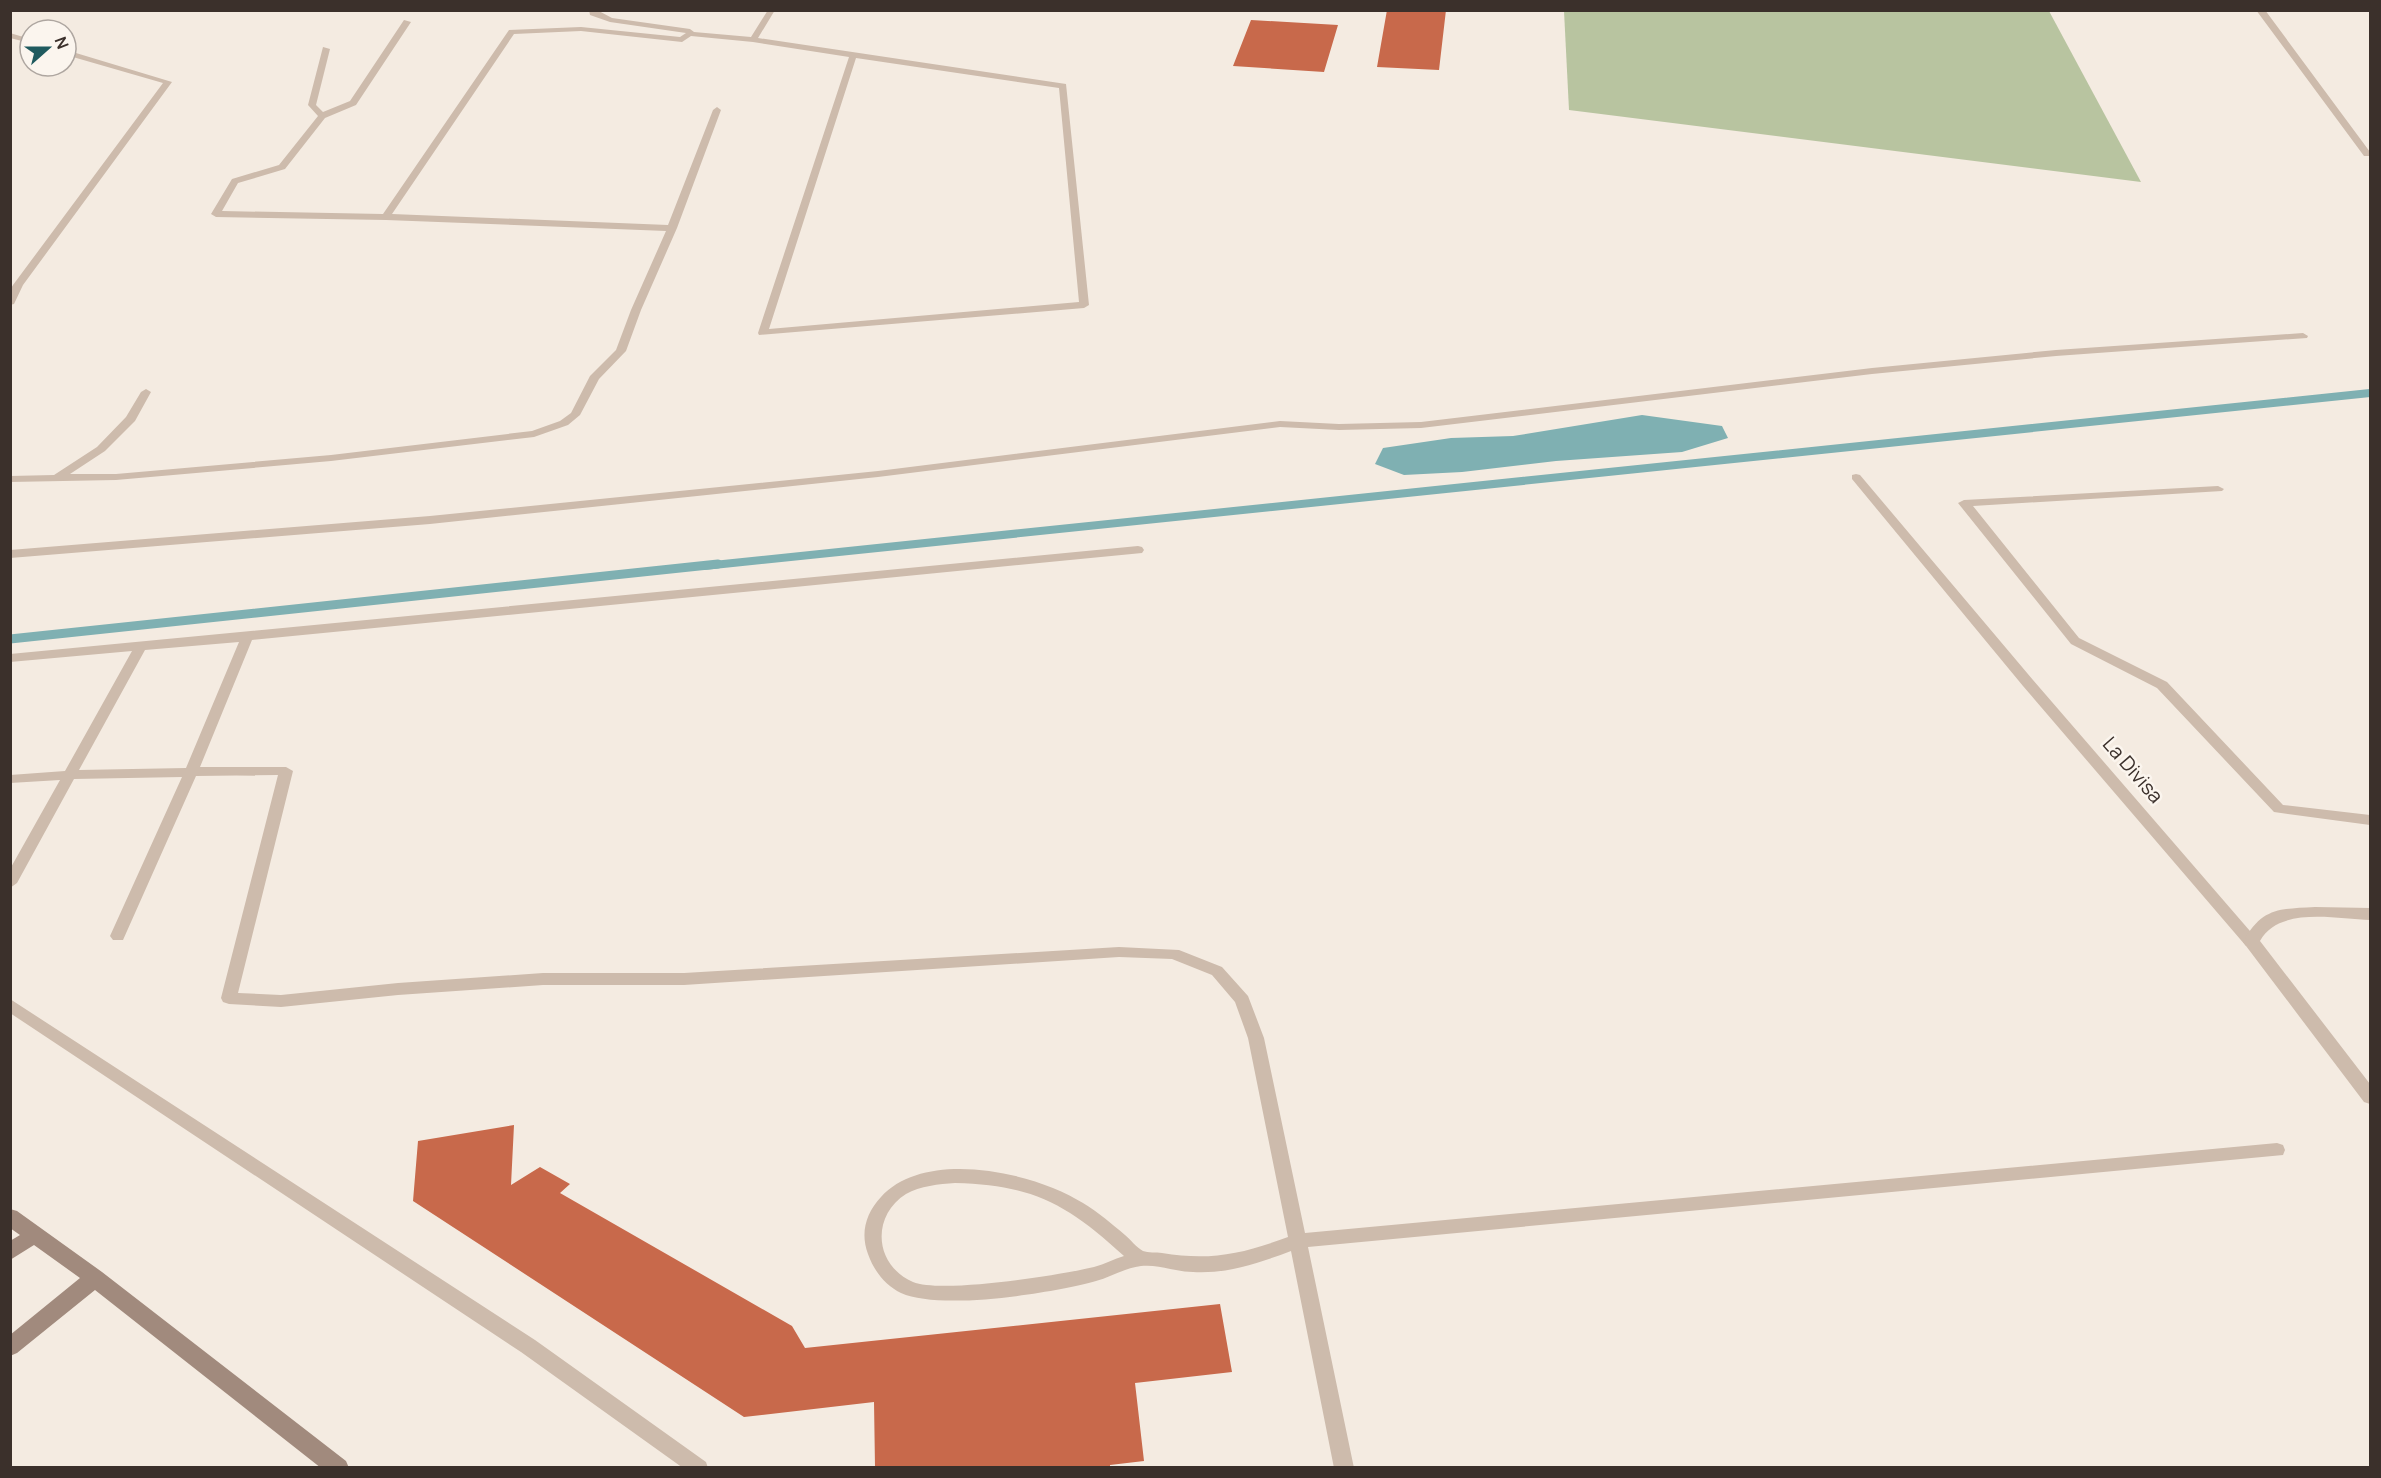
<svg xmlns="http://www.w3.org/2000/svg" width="2381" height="1478" font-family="Manrope,sans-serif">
<rect width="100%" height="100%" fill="#f4ebe1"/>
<path fill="#b8c4a0" d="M1564,11h485l92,171 -572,-72z"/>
<path fill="#7fb0b2" d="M1642,415l80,11 6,12 -46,14 -126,9 -94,11 -58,3 -29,-11 8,-16 68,-10 62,-2z"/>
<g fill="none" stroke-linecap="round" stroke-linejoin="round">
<path stroke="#7fb0b2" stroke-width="8" d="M704,566l1666,-173"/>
<path stroke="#7fb0b2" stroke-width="9" d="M10,639l708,-75"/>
</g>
<path fill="#c8694b" d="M1387,10h59l-7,60 -62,-3z
M1251,20l87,5 -14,47 -91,-6z
M514,1125l-3,60 29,-18 30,17 -10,9 232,133 13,22 415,-44 12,68 -97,11 9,78 -34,4v2h-235l-1,-65 -130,15 -331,-216 5,-60z"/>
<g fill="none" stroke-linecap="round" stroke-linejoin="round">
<path fill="#cdbbac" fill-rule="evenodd" d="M589,10h8l15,8 78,11 4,3 57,5 17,-27h7l-17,28 308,46 23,221 -5,3 -325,27 -1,-2 91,-276 -96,-15 -62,-6 -9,6 -101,-11 -67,3 -122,180 276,11 45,-115 4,-3 4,3 -44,118 -36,82 -15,41 -27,28 -19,36 -12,10 -34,12 -203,24 -215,19 -106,2v-6l44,-1 43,-28 29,-30 15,-25 5,-3 5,3 -16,29 -30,30 -35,23h46l215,-19 201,-24 28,-10 11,-8 19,-37 26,-26 15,-40 35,-79 -280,-11 -170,-3 -5,-3 21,-35 47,-14 39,-49 -10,-11 15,-58 7,2 -14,56 7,7 27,-11 54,-81 7,2 -55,83 -31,13 -40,51 -47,14 -16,28 161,3 126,-184 72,-3 99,10 6,-4 -76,-11 -20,-7zM856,58l203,30 20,214 -310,27z
M10,33l20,6v4l-20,-5z
M66,50l106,32 -149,203 -9,19 -4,1v-15l3,-5 150,-202 -97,-28z
M2303,333l5,3 -1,2 -251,18 -184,18 -451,54 -82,2 -59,-3 -402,50 -448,47 -420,34v-8l420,-34 448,-45 402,-50 59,3 82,-2 451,-54 184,-18z
M1856,474l4,1 173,205 223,258 3,4 -3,4h-10l-223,-260 -171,-207v-4z
M2218,486l6,3 -2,2 -249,15 106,132 88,44 116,123 87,10v10l-96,-13 -117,-124 -86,-44 -113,-141 6,-3z
M1138,546l4,1 2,3 -2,3 -890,87 -52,127h86l7,4 -55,222 43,2 117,-12 145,-10h141l435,-26 60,3 43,17 26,29 16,42 41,195 972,-90 6,2 2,5 -2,5 -975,92 46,221h-20l-43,-217c-32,12 -64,23 -98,21 -17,0 -34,-8 -52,-6 -16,2 -30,11 -45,15 -43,12 -155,30 -195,12 -16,-8 -27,-22 -33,-39 -8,-21 -2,-41 13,-57 44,-49 153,-25 202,6 15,9 29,21 42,32 5,4 12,13 18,16 5,2 13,1 19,2 48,8 80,1 126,-16l-40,-199 -13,-36 -23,-27 -40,-16 -53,-2 -435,28h-141l-145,10 -117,12 -52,-3 -6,-2 -2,-4 57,-223 -82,1 -73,164h-10l-3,-4 72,-159 -108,2 -57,104 -7,5v-19l50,-89 -50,3v-8l55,-4 67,-120 -122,11v-8zM239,642l-53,126 -107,2 66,-120zM955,1183c78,2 112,21 169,73 -10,3 -19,8 -30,11 -33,8 -152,27 -181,15 -39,-17 -42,-66 -7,-88 14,-8 33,-10 49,-11z
M10,999l525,341 171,122 2,6h-25l-162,-116 -511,-339z"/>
<path fill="#cdbbac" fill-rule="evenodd" d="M2256,10h9l105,142v4h-6z
M2315,907l55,1v12c-34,-1 -91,-14 -110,21l110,143v20l-6,-2 -121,-160c19,-34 35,-33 72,-35z"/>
<path fill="#a18a7d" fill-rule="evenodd" d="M10,1209l7,2 85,61 244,189 3,7h-28l-226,-178 -78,63 -7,3v-21l70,-57 -46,-33 -24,15v-19l10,-6 -10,-7z"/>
</g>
<g text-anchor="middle" stroke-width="5" stroke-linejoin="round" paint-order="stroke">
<g font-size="20" fill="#3b302b" stroke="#fbf5ee">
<text transform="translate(2133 770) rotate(49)" y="7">La Divisa</text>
</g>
</g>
<rect width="2381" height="1478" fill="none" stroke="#3b302b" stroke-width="24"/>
<g transform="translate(48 48) rotate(69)"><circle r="28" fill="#fbf5ee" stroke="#aea6a0" stroke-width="1.5"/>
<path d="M0-4.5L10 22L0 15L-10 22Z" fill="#1f5a5e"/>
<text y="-9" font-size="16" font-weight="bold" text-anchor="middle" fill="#3b302b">N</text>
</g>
</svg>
